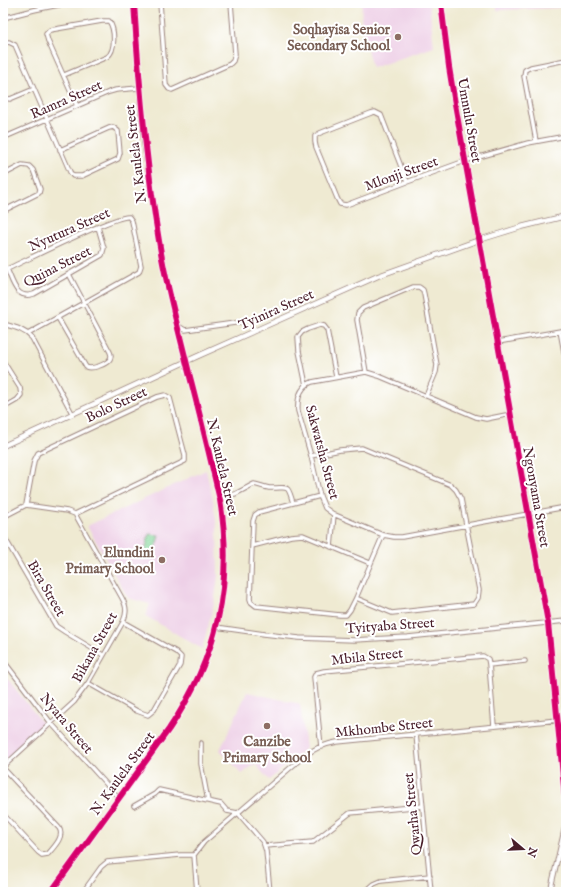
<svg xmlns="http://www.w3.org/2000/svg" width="569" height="895" font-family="'IM FELL English',serif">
<rect width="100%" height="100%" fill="#fff"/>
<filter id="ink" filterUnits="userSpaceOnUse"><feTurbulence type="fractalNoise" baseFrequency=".025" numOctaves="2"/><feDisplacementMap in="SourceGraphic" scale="8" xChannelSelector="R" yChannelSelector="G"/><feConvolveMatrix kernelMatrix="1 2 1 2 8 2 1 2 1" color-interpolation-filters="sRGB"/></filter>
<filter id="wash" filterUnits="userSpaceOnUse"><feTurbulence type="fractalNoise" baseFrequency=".012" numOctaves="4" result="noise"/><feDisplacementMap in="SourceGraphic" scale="16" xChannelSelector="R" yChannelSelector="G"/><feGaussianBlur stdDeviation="0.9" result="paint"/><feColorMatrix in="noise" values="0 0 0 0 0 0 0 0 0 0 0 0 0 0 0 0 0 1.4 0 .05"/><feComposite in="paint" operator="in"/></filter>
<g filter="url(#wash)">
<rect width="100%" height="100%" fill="#efead2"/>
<path fill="#eed0e7" d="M362,3h67l5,44 -62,21 -11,-42z
M497,3h64l-2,5 -62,2z
M206,470l7,30 4,28 1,48 -4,28 -12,45 -56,-33 4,-12 -22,-6 -41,-72z
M3,673l41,52 -41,37z
M247,692l53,12 6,44 -37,32 -14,-16 -13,10 -22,-24z"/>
<path fill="#80d598" stroke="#657a62" d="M149,534l10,1 -5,19 -9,-2z"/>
</g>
<g filter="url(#ink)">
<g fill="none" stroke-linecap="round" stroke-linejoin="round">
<defs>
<path id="minor" d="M134,3c3,47 5,93 10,140 9,74 24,146 42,218
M160,3l6,82 3,4 3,1 58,-26 3,-3 2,-7 -4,-51
M3,18l31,-8 34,-7
M3,43l6,-1 6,3 55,127 3,4h9l36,-17 2,-6 -2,-22 -5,-4 -4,1 -49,22
M64,75l43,-18c9,-6 8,-28 2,-36h-7l-52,9 -4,4 2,7 29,65
M3,98l7,1 24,-10
M3,138l106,-46 7,-2 23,-2
M536,141l-12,-65 1,-6 6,-3 35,-7
M3,175l19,-10 7,1 4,4 7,19 -1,4 -36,18
M407,182l-26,-67 -6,-3 -4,1 -51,20 -5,3v6l1,5 21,51 3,6 6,1 61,-23 58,-21 63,-18 38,-7
M479,240l69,383 18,184
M7,269c6,13 9,31 27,25l68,-39 2,-7 -6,-21
M3,271c18,-8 114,-57 126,-54l3,4 9,45 -2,6 -111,62
M58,318l28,49c6,3 21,-3 24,-8 2,-3 1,-4 0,-7l-41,-78
M3,324c11,3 21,5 29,14l40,75
M177,325l8,5 57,-8
M560,331l6,31
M498,342l68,-12
M3,361l17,27 1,7 -4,5 -14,8
M366,372l-9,-52 1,-7 5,-5 50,-21h6l4,3 1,4 13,71 -1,7 -10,24
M306,385l-7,-34 -1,-14 4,-5 6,-3 12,-4 4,1 3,4 9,47
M511,414l-25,5 -10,-2 -97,-41 -13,-4 -54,10c-12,5 -15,16 -14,29l13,45 9,40 5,12 8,6 50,21 11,2h8l164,-30
M311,456l29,-6 22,-2 89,37 5,5 5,9 18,91 -1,8 -4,6 -82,9 -36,-15
M227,495l8,-1 19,-10c5,1 10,3 15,4 19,1 18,-6 24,15
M320,496l-61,16 -4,3 -2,6 -3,78 1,3 5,4 84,9h6l4,-5 6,-12 27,-63
M26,505l8,-44 4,-8 119,-56 8,-2 5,3 15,57v6l-110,53
M3,517l23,-12 41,6 8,3 47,84c5,9 5,15 1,24l-35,61 -14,19 -71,65
M3,535l53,91 9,6 38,23
M252,546l39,-10 12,-1 67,28
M331,547l3,-33
M216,627l48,7 35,4 55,2 54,-3 158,-16
M3,660l48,63 68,75
M489,665l36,-4
M88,683l49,28 11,4 6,-5 26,-45 1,-8 -5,-5 -53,-30
M416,734l15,158
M201,743v21l7,37
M321,747l-7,-70 2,-4 8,-2 159,-15 5,3 1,5 5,62
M3,768l56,60c6,8 -5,19 -11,26l-6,1 -4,-3 -35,-38
M134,806l21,-12 4,-4 62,14 6,7 11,2 25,29 3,9 4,41
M265,846l48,-4 37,-29 73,-7
M83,892l18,-25 6,-5 73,-7h14
M197,892l-3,-37 10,-13 99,-85c10,-8 22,-13 34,-15l221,-22
M365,892l9,-8 7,-3 49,-5
M550,892l16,-70"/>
<path id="tertiary" d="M441,3l8,64 30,173
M3,446l195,-90 180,-80 101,-36 42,-13 45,-11
M51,892c24,-33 47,-66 71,-98 22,-30 46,-60 64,-92 35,-63 45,-132 34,-202l-34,-139"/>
</defs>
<use href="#minor" stroke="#9c847e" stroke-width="5.5"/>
<use href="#tertiary" stroke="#9c847e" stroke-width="6"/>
<use href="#minor" stroke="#fff" stroke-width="3.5"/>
<use href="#tertiary" stroke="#fff" stroke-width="4.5"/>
<defs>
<path id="cycleway" d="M441,3l8,64 6,37 93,519 18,184
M51,892l118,-163c48,-71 65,-145 51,-229 -10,-43 -20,-85 -31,-127 -10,-42 -22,-84 -29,-126 -14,-81 -21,-162 -26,-244"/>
</defs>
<use href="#cycleway" stroke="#fff" stroke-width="8"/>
<use href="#cycleway" stroke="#d6006c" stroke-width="6"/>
</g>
</g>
<g fill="#8d6e63" stroke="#fff" stroke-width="1.5">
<circle cx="398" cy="37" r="4"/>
<circle cx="162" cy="560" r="4"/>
<circle cx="267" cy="726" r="4"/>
</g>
<g text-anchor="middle" stroke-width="4" stroke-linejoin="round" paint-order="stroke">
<g font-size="14" font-weight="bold" fill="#785e54" stroke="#fff" text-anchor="end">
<text x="390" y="34">Soqhayisa Senior<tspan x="390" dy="16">Secondary School</tspan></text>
<text x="154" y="557">Elundini<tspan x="154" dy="16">Primary School</tspan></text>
<text x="267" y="746" text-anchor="middle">Canzibe<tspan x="267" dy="16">Primary School</tspan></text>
</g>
<g font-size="14" fill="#4a1f2b" stroke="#fff">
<text transform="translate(66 99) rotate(-24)" y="5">Ramra Street</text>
<text transform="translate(470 120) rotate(80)" y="5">Umnulu Street</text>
<text transform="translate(135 154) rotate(-97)" y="5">N. Kaulela Street</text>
<text transform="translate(401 173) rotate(-20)" y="5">Mlonji Street</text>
<text transform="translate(69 229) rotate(-24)" y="5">Nyutura Street</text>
<text transform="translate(57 266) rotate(-27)" y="5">Quina Street</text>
<text transform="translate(276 309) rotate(-24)" y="5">Tyinira Street</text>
<text transform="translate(116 404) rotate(-25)" y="5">Bolo Street</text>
<text transform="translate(323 452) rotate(75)" y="5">Sakwatsha Street</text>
<text transform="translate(223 467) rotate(77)" y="5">N. Kaulela Street</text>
<text transform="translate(537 497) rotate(80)" y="5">Ngonyama Street</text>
<text transform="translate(47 588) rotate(60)" y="5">Bira Street</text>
<text transform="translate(390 625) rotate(-4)" y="5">Tyityaba Street</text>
<text transform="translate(94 647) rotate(-61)" y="5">Bikana Street</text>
<text transform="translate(367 656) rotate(-6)" y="5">Mbila Street</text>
<text transform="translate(67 723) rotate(50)" y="5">Nyara Street</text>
<text transform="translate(384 727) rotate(-6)" y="5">Mkhombe Street</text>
<text transform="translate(122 773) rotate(-54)" y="5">N. Kaulela Street</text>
<text transform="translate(412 814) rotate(-96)" y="5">Qwarha Street</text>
</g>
</g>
<rect width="569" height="895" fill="none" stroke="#fff" stroke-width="16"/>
<g transform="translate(523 849) rotate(109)" stroke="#ffffff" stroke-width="3" paint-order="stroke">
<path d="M0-3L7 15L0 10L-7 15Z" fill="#4a1f2b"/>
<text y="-6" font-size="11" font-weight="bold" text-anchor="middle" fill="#4a1f2b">N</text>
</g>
</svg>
